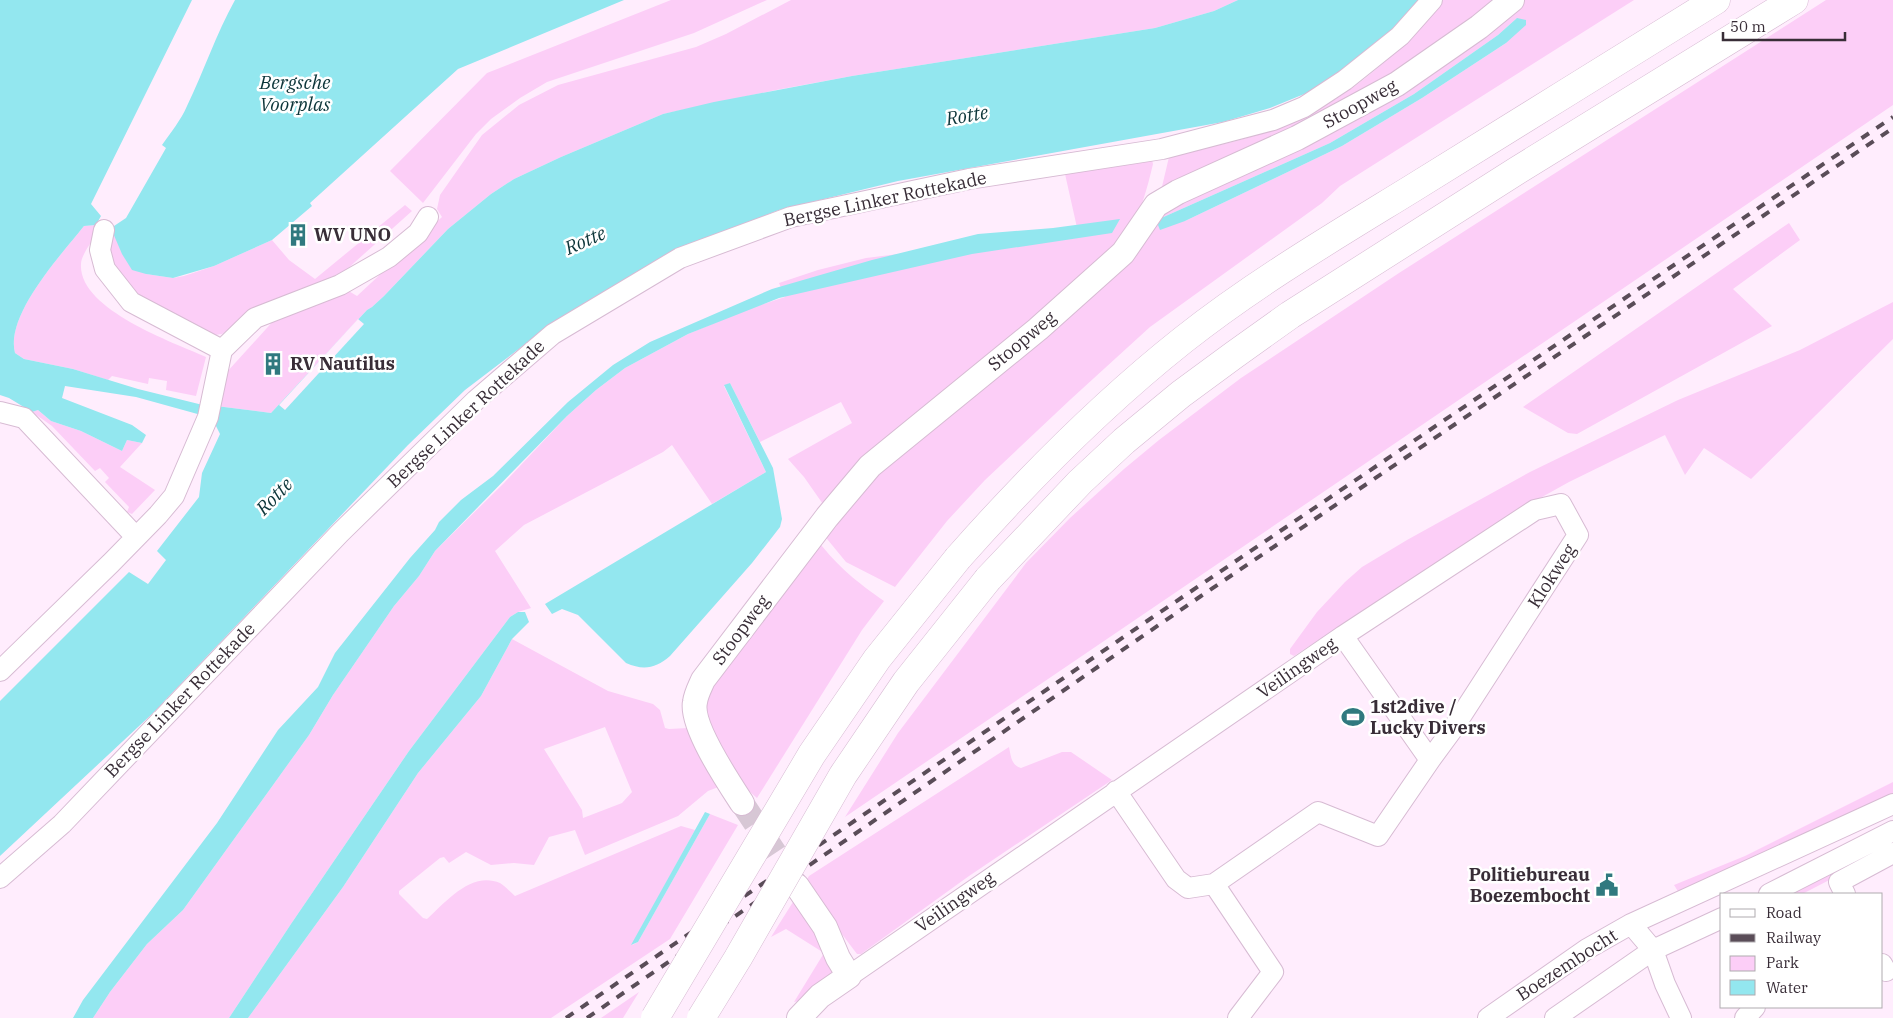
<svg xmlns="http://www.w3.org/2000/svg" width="1893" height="1018" font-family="'IBM Plex Serif',serif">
<rect width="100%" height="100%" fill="#ffedfd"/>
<path fill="#fccef7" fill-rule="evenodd" d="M671,0h96l-73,33 -147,49 -27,16 -29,21 -15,15 -53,69 -33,-32 97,-98z
M791,0h447l-24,11 -59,17 -303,48 -76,14 -113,24 -102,43 -47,22 -23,15 -43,35 -64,67 -12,11 -5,3 -96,103 -55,-7 10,-33 50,-55 71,-28 10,6 85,-79 -5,-8 3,-14 42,-60 37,-30 39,-20 138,-38 30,-13z
M1443,0h57l-98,77 -242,118 9,-38 2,-2c41,-8 83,-16 122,-33 60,-26 109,-72 150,-122z
M1522,0h112l-294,186 -18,17 -172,124 -79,72 -86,81 -38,41 -52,66 -49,-25 -23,-28 37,-43 217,-188 76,-89zM1517,18l-11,25 -84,55 -80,48 -157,75 -26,-2 171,-76 84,-49 84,-59z
M1826,0h67v105l-1048,712 53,-84 128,-170 44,-45 54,-49 35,-29 82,-62 158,-105z
M1149,159l3,1 1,4c-6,25 -12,48 -25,70l-303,273 -21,-30 -16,-18 64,-36 -11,-21 -81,40 -30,-59 -6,3 42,86 -54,32 -40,-59 -9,7 -139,73 -29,26 36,57 -13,4 -8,5 -101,134 -118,173 -62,94h-136l17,-26 37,-48 36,-34 126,-175 24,-40 61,-89 25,-30 16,-25 69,-68 63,-67 29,-26 29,-22 63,-34 63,-26 34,-11 -6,-14 39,-13 48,-12 212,-26 -13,-58z
M405,205l7,6 -67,60 -94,41 -29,22 -7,1 -82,-41 -15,-17 -12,-36 7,-8 33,41 27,4 11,-2 30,-10 58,-26 17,20 26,19z
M1789,223l11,17 -67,49 39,37 -195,108 -9,-1 -45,-26z
M96,225l5,3c-5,8 -20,26 -20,36 -3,45 91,78 125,93l-10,39 -30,-6 1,-9 -18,-3 -1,6 -36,-8 -4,4 -35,-11 -49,-10 -9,-6c-10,-38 46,-98 69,-127z
M1893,302v37l-142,140 -47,-31 -19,27 -20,-40 -96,47 -56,31 -219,143 -4,-2v-5l27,-37 28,-30 17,-15 45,-27 123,-68 148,-72 122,-50z
M38,410l13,11 30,10 41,20 5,-11 15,3 -22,24 35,23 -23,24 -5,-2 2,-5 -24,-25 4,-4 -9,-10 -5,3 -43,-45 -20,-14z
M818,541c21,27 39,41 66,60l-22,29 -105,168 -14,-12 -37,-63 -1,-25z
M512,639l96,52 45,13 7,6 5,18 4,1 19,-1 33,58 -13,5 -30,25 -93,39 -10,-25 -26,7 -15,28 -20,-2 -23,2 -25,-13 -17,11 -5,-6 -4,1 -41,33v3l24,24 4,1c19,-17 44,-48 73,-36 5,3 10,9 15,13l166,-70 14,4 -63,115 6,-3 72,-128 28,11 -68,114 -119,79h-303l95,-131 75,-114 63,-77zM605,727l27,65 -10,11 -39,15 -1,-8 -38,-61z
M1009,747c2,9 2,18 12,21l41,-16h9l41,28 -143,96 -108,78h-4l-53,-70 5,-8z
M1893,782v15l-212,99 -7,-11 71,-29z
M1893,835v12l-81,42 -10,5h-24z
M798,894l36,77 -2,5 -33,25 -5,1 30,-49 -38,-24 -15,8z
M639,992l-16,26h-22z"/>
<path fill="#93e7ef" d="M0,0h192l-101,204 10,12 -5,9 -12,1c-23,29 -79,89 -69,127l9,6 49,10 65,20 77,19 1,-2 55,7 96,-103 5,-3 12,-11 64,-67 43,-35 23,-15 47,-22 102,-43 51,-12 138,-26 303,-48 59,-17 24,-11h182l-49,51 -52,37 -49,20 -47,14 -325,59 -119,29 -88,35 -154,90 -72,55 -57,55 -255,268 -153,143v-155l129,-129 19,12 18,-24 -9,-9 42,-54 3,-24 18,-39 -8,-16 -76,-21 -71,-11 -3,12 70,27 14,10 -4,8 -15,-3 -5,11 -41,-20 -30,-10 -13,-11 -6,2 -23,-14 -9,-3z
M235,0h389l-166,69 -148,134 2,3 -40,34 -58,26 -41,12 -27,-4 -14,-4 -10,-16 -9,-21 -2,-1 3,-6 12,-8 40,-70 -4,-3c9,-13 19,-25 25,-39 17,-35 29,-72 48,-106z
M1517,18l9,2v5l-20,18 -84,55 -80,48 -157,75 -25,9 -2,-5 1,-6 171,-76 84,-49 84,-59z
M1120,219l-8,14 -140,21 -193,44 -91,36 -63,34 -29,22 -29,26 -132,135 -16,25 -25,30 -61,89 -24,40 -126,175 -36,34 -37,48 -17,26h-20l10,-18 134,-177 61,-93 40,-43 17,-34 75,-95 25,-28 4,-8 22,-22 32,-24 75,-74 45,-37 37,-23 122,-53 100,-29 106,-26 75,-6z
M730,383l43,85 9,51 -2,8 -28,36 -82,93c-14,12 -26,15 -44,7l-48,-48 -16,-6 -10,5 -7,-10 221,-132 -42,-87z
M518,612h7l4,10 -17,17 -31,57 -63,77 -75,114 -95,131h-19l62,-94 118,-173 101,-134z
M705,812l5,2 -72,128 -7,3z"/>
<path fill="#ffedfd" d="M358,319l6,5 -79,86 -6,-5z"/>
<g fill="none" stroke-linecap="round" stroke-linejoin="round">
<path stroke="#d7c7d5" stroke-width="24" stroke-dasharray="24 12" stroke-linecap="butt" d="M742,803l55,83"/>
<defs>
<path id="minor" d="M104,230l-4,20 5,19 26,33 91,48
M222,350l33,-32 85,-33 49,-28 29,-24 10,-16
M0,412l24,6 112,119
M1343,636l192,-126 26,-6 17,31 -126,195 -22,30
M0,671l111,-108 47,-48 16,-19 34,-79 14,-67
M0,878l62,-54 278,-291 136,-133 77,-66 127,-76 111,-41 178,-38 193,-30 111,-29 31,-13 41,-27 55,-44 32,-36
M1214,884l59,88 -35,46
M1769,894l124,-63
M1845,894l-6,-12 54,-29
M1631,924l262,-120
M1882,964l4,7
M849,976l494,-340 87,124 -52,76 -60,-24 -104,72 -26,4 -12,-9 -60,-88
M1488,1018l99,-69 44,-25 22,26 12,34 16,34
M1555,1018l98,-68 69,-32
M1745,1018l10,-11"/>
<path id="tertiary" d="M742,803c-13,-20 -52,-78 -47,-101 1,-8 5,-15 8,-22l124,-163 43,-51 168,-137 85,-76 33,-48 22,-13 119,-54 100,-54 82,-57 33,-27
M797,886l28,41 13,31 11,18 -29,20 -21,22"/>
<path id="motorway" d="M958,558c69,-78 143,-153 225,-218 72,-57 152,-104 230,-152 101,-63 202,-125 303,-188
M988,579l92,-97 44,-41 57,-47 53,-39 56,-40 228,-145 276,-170"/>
</defs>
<use href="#minor" stroke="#d7bbd3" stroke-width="22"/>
<use href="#tertiary" stroke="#d7bbd3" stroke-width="26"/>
<use href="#motorway" stroke="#d7bbd3" stroke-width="29"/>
<use href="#minor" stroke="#fff" stroke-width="20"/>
<use href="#tertiary" stroke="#fff" stroke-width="24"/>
<use href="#motorway" stroke="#fff" stroke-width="28"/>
<path stroke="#5a4d58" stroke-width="4" stroke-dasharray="9 9" stroke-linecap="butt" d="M566,1018l584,-399 743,-502
M587,1018l614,-422 692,-468"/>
<defs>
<path id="motorway-bridge" d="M655,1018l157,-264 65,-95 81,-101
M701,1018l37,-60 105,-183 63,-93 82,-103"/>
</defs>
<use href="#motorway-bridge" stroke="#d7bbd3" stroke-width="29" stroke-linecap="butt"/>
<use href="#motorway-bridge" stroke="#fff" stroke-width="28"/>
</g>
<defs>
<symbol id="building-bare" viewBox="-9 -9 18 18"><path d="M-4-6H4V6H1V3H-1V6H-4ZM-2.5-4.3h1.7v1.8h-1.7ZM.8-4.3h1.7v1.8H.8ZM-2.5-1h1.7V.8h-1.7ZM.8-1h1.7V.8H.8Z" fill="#30797f" stroke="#fff" stroke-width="2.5" paint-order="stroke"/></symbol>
<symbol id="stadium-bare" viewBox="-9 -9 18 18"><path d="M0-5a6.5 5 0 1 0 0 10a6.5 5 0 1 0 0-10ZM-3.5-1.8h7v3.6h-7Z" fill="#30797f" stroke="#fff" stroke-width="2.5" paint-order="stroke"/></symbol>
<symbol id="civic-bare" viewBox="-9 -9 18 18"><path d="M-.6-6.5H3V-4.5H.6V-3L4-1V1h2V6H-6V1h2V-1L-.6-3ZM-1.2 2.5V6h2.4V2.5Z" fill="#30797f" stroke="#fff" stroke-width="2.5" paint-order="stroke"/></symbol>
</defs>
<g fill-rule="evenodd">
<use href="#building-bare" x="282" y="219" width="32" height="32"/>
<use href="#building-bare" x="257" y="348" width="32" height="32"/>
<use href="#stadium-bare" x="1337" y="701" width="32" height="32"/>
<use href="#civic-bare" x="1591" y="869" width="32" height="32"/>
</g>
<g text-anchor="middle" stroke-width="5" stroke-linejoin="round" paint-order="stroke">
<g font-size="18" fill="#382d37" stroke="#fff">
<text transform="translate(1360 104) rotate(-29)" y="6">Stoopweg</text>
<text transform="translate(885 199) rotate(-12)" y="6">Bergse Linker Rottekade</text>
<text transform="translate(1022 341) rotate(-40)" y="6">Stoopweg</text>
<text transform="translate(466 414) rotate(-43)" y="6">Bergse Linker Rottekade</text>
<text transform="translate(1552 576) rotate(-57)" y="6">Klokweg</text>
<text transform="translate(741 630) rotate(-53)" y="6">Stoopweg</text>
<text transform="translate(1297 668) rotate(-35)" y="6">Veilingweg</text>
<text transform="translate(180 700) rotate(-46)" y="6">Bergse Linker Rottekade</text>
<text transform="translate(955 902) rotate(-35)" y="6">Veilingweg</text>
<text transform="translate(1567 965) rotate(-33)" y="6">Boezembocht</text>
</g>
<g font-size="18" font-weight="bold" fill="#382d37" stroke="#fff" text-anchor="start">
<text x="314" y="241">WV UNO</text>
<text x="290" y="370">RV Nautilus</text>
<text x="1370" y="713">1st2dive /<tspan x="1370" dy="21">Lucky Divers</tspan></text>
<text x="1590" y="881" text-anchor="end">Politiebureau<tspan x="1590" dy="21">Boezembocht</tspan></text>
</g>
<g font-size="19" font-style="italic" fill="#0c3539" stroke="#fff">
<text x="295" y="89">Bergsche<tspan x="295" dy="22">Voorplas</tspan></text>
<text transform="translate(967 115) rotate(-10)" y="7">Rotte</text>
<text transform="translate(585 240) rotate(-24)" y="7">Rotte</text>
<text transform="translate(274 496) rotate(-46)" y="7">Rotte</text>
</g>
</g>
<rect x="1720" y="893" width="162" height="115" fill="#ffffff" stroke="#afabaf"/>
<rect x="1730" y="909" width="25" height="8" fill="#ffffff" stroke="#afabaf"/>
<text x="1766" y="918" font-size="15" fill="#382d37">Road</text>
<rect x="1730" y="934" width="25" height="8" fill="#5a4d58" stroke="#afabaf"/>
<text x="1766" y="943" font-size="15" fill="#382d37">Railway</text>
<rect x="1730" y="956" width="25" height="15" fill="#fccef7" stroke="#afabaf"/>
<text x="1766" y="968" font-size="15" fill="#382d37">Park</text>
<rect x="1730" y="980" width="25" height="15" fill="#93e7ef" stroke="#afabaf"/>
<text x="1766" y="993" font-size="15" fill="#382d37">Water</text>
<path d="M1723 32v8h122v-8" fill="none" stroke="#382d37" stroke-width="2.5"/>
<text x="1730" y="32" font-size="15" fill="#382d37" stroke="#ffffff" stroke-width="4" paint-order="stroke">50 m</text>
</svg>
